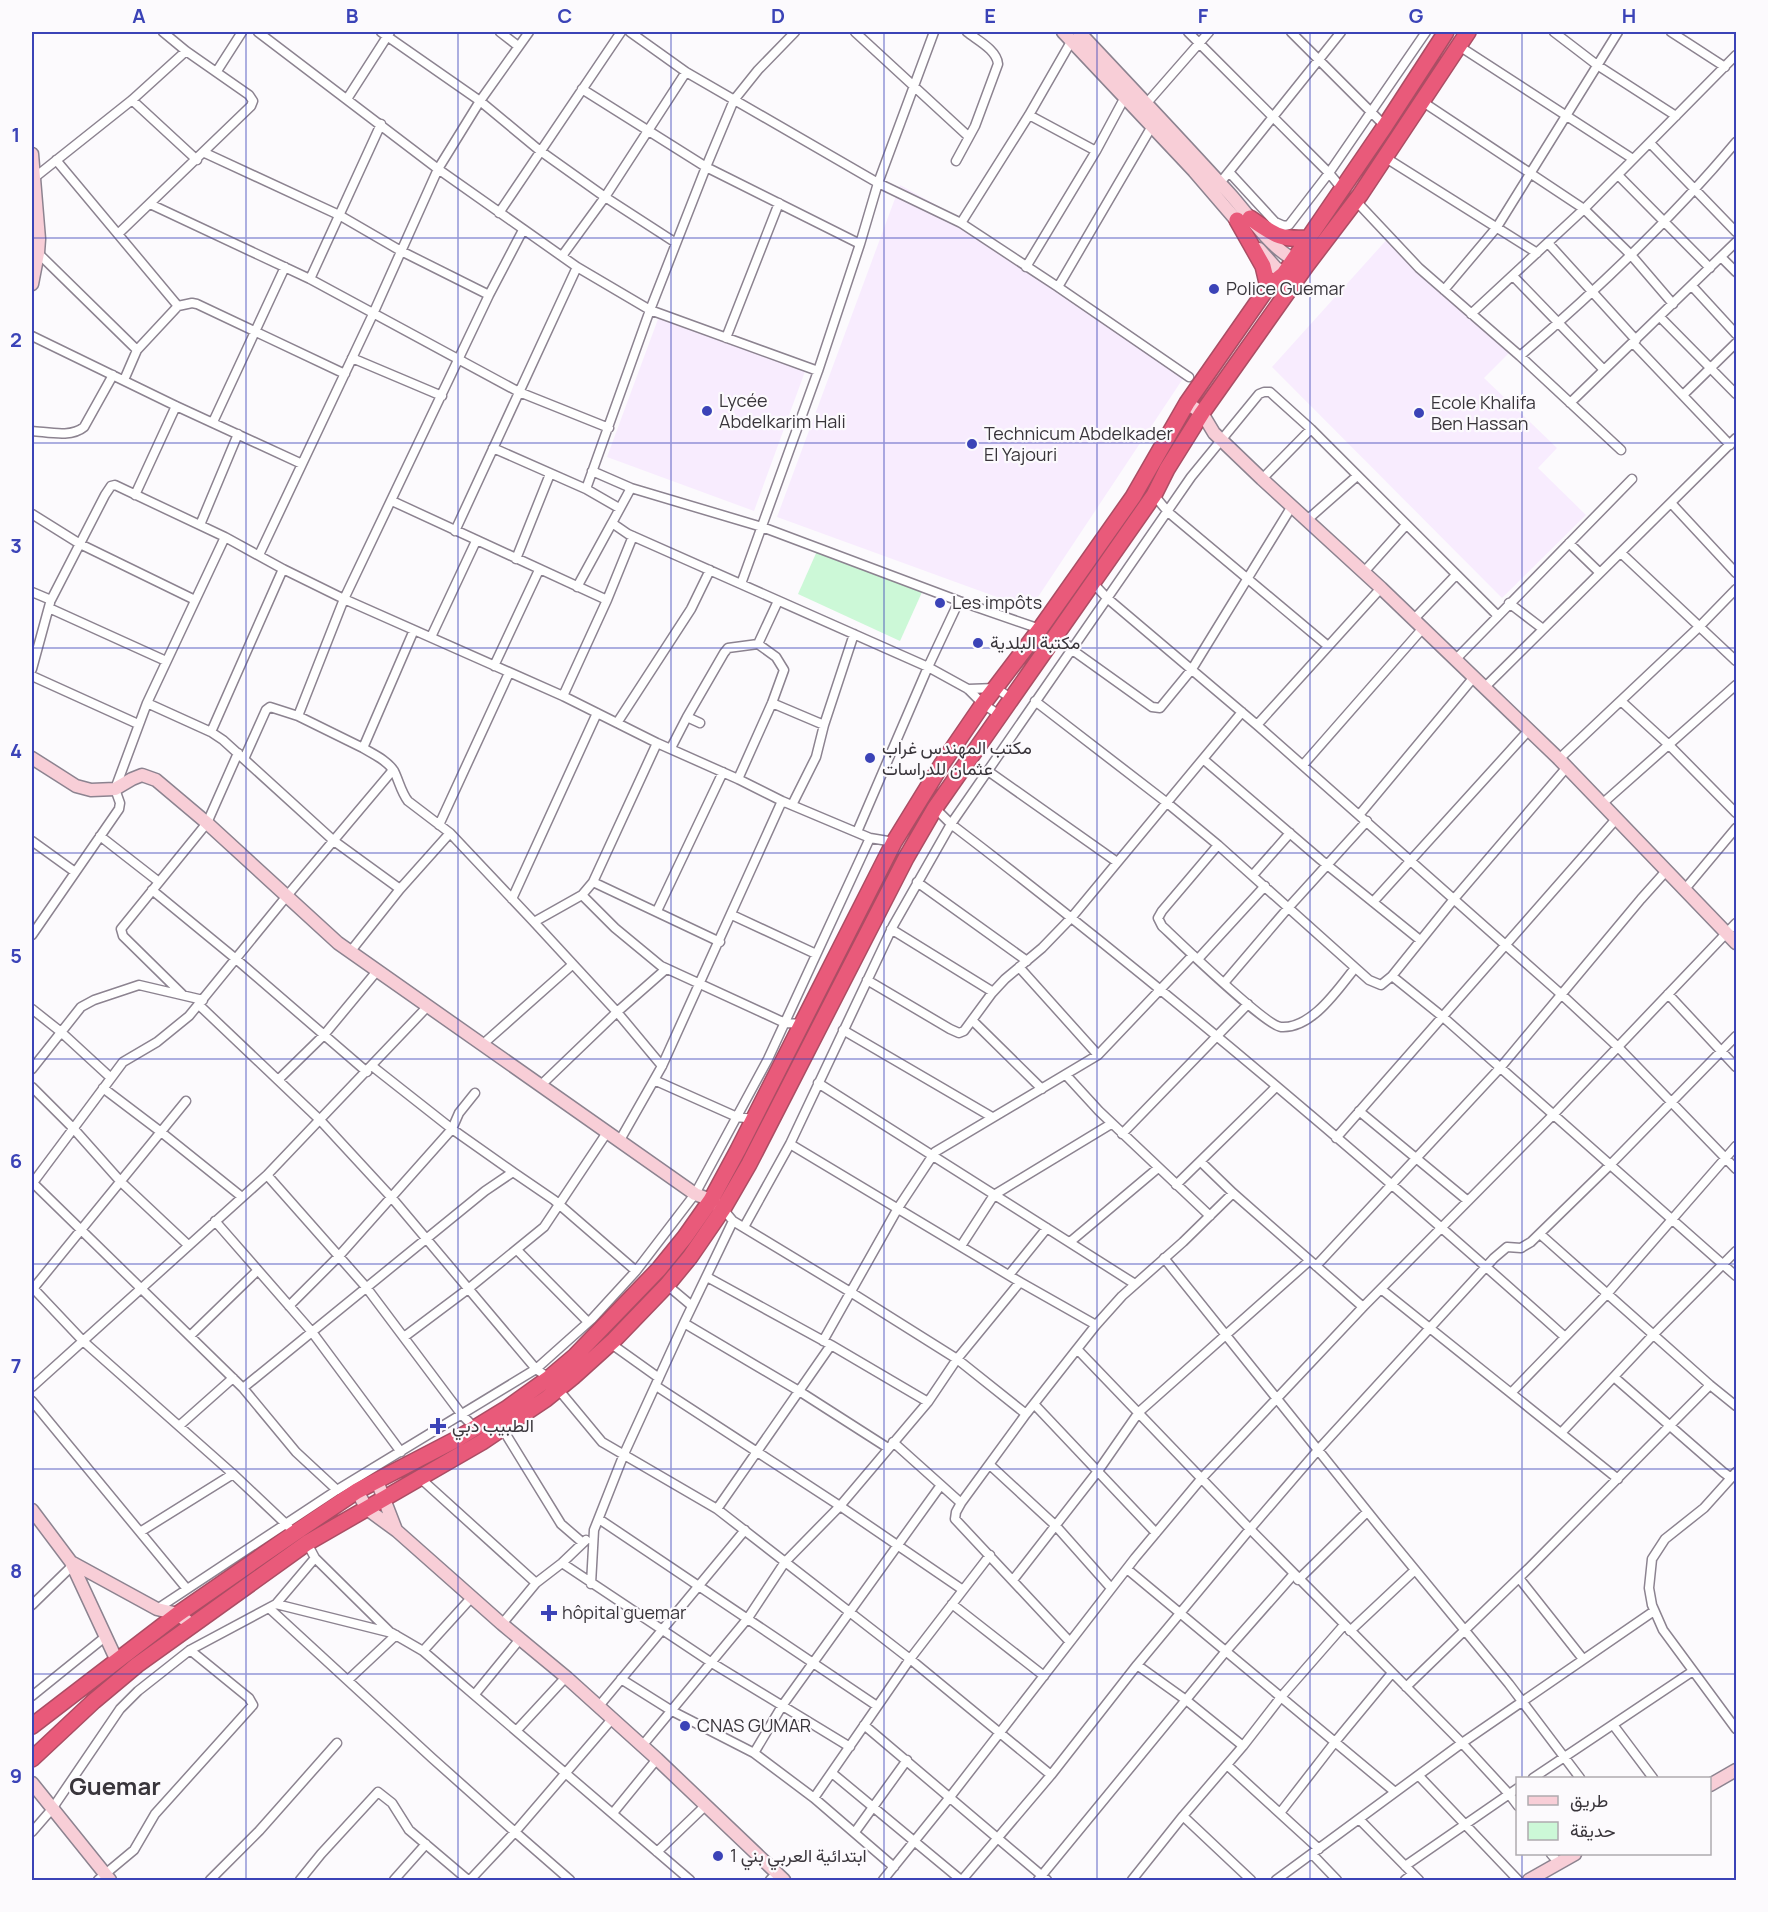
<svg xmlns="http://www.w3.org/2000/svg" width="1768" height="1912" font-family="Manrope,Vazirmatn,sans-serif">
<rect width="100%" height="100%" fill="#fcfafd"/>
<path fill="#f8ecfe" d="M900,185l69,38 219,148 -158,238 -253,-92z
M1390,236l122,114 -28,28 73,70 -19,20 48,47 -84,83 -230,-231z
M661,311l146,55 -53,145 -147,-54z"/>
<path fill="#ccf8d7" d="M817,551l106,39 -23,51 -102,-47z"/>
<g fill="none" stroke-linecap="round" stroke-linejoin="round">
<defs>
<path id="street" d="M258,32l180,137 139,98 73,43 168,61
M381,32l99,69 59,49 66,47 71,46
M500,32l18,14
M630,32l56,40 192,111 83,40 97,64
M795,32l-37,38 -24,30 -28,67 154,77
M855,32l114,105
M1188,32l141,141 14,17
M1291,32l94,94
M1554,32l43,33 79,51
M1671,32l54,35
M1459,46l174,113
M217,71l25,-39
M582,89l124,78 -56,143 -64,179
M347,99l43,-67
M132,100l65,60
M1423,102l161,107 47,46 42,49
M1146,104l63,-72
M1029,115l67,36
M1152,126l-94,161 131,90
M1650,143l86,89
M205,153l134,62 62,36 88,44
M1386,158l151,95
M56,160l122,146 14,-3 5,1 148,70
M956,161l19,-35 23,-62c-1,-14 -21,-24 -31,-32
M1229,172l46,50 9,4 5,-1 40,-52 97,-141
M1618,175l92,93
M34,178l98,-78 54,-49
M1220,183l121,-151
M1355,200l64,68 101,88 101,94
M150,204l160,75 209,113 90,36
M499,213l122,-181
M961,223l68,-108 43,-75
M118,234l133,-128 2,-5 -4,-6 -63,-44 -23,-19
M1548,243l88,97
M38,253l99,97 41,-44
M562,256l43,-59 81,-125
M1721,257l15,15
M1026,267l70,-116 29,-54
M1513,276l91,94
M310,279l71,-155
M1692,286l44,48
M1444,290l53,-63 121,-195
M1471,314l113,-105 152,-154
M1660,317l76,77
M32,336l144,70 126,58
M726,338l53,-135
M1633,343l97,102
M1520,356c77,-66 151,-136 216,-214
M352,358l90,38
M124,380l13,-30
M1683,395l53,-52
M1570,403l166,-161
M213,422l72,-155
M32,431c16,1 39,7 52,-4l29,-52
M493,448l93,41 33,19
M592,471l39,17 131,39 197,74 81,28
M1262,479l49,-50
M631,488l-19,35 16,11 300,133 40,22 15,15 18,12
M135,495l41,-89
M1154,495l14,17 160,134
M392,501l215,99
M1671,503l65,70
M32,514l48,30 115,56
M1307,520l50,-44
M200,525l38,-91
M455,531l122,-264
M1569,543l31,30
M1621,553l115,108
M259,555l114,-241 65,-145 42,-68 49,-69
M516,559l34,-85
M1364,572l42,-47
M1092,582l15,16 150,127 305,270 56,52 118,122
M741,584l77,-213 42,-127 18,-61 56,-151
M577,587l35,-64
M32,592l19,8 54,-105 6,-9 4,-1 110,52 58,32 61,30 219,97 94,47 81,36 44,22 88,37 24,4
M1509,603l34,26
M49,608l117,53
M1414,619l42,-44
M1056,633l15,16 81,58 8,1 32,-39 100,-163
M431,637l45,-96
M758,644l20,-43
M1456,659l176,-180
M494,666l45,-96
M32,669l18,-66
M32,676l106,48
M1485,687l251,-249
M968,689l28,-1 16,11
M563,696l44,-96 26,-64
M1035,701l131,101 52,43 151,135 12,5 11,-9
M1621,701l48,44 67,68
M147,703l64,29 12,8 111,101 66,48
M772,703l52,22
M1242,712l-39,47 118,101 99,80
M298,716l46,-117 145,-304 34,-65
M687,717l13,6
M617,723l74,-114 19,-39
M1257,725l124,-137
M211,732l72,-163
M363,748c10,6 24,12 31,23 5,10 7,21 14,30l42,32 84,89 48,-27 11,-13 64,-139
M671,748l16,-31 37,-64 4,-5 30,-4 18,13 8,13 -12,33 -34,76
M244,759l22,-49 4,-3 28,9 65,32 51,-118
M1559,759l141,-133 36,-37
M1303,765l120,-137
M1567,767l-113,132 -62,77 51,41 293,259
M988,771l129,91
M1603,803l133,-118
M792,805l24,-48 8,-32 30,-91
M935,808l16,16c212,162 415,335 614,513
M1360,814l114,-137
M439,825l70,-152
M857,832l71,-165 31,-66
M100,836l59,46
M32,841l43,31
M1218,845l-56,66 -4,7 4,8c17,16 104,100 119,101 31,2 57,-38 74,-59
M1253,875l37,-42
M593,882l127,60
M917,882l110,79
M1685,889l51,-61
M152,890l84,69 131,113
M582,895l33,33 46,38 124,57 18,1
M512,899l85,-186
M1373,902l156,-172
M657,911l66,-139
M732,915l84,39
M534,922l83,90 45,54
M891,929l102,63
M32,935l87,-126 1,-6 -5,-14 32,-86 78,-166
M350,952l50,-63 50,-56
M1198,959l67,-73
M1019,967l79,88
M867,980l83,49 9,4 5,-2 28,-38 13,-14 37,-31 30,-31 131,-158
M1224,983l64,-75 79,-87
M1668,994l68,73
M183,995l-60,-59 -2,-7 86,-106 31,-70
M199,1005l121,115 72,78 144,171 13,9
M32,1009l29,23 50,46
M972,1020l70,69
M843,1030l149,87
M483,1044l89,-79
M372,1066l80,63 61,43
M32,1069l49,-62 13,-7 45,-15 64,15
M1066,1075l33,36 111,105
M278,1080l46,-45 53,-64
M654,1080l83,37 17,2
M818,1083l317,201
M541,1085l76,-73 49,-43
M32,1087l41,41 48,54 67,63
M103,1088l58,44 81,65
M1359,1111l109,90
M1122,1134l126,-130
M1336,1138l281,-320
M620,1140l42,-74 120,-265
M790,1144l230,138
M1201,1162l32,31 130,114
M267,1175l99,112 96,128 13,13
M32,1182l211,206 53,64 41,38
M32,1184l91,-122 34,-20 32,-26 97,-119 107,-127
M1176,1185l100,-98
M723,1209l10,12 119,72 105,66 69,55
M215,1221l97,111 89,120
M744,1227l46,-83 103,-218 58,-102 240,-347 68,-83 5,-2h6l41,37 186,186
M1540,1234l170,151 26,21
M1070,1242l88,-74
M961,1246l33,-51 117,-71
M517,1250l71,72
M1164,1258l215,268 130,158 71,94
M1316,1266l184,-198 141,-169 26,-29
M1009,1275l38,-47
M707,1277l124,68 97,57
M667,1285l25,21
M32,1287l51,54 150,133 55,52
M1381,1289l237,190
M32,1290l154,-189
M289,1306l50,-50 113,-127 7,-16 16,-20
M684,1323l115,68 89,57
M1096,1325l26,-29 61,-54 50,-49
M190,1336l67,-65
M404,1337l64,-48 76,-62 64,-96
M823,1341l75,-133 37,-56 163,-97 95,-100
M610,1343l49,35
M1614,1377l109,95 8,6 5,-6
M656,1386l184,120 123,84
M32,1387l235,-212 161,-169
M243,1388l242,-197 28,-19 41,28 82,71
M558,1389l44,53 115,67 193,150 141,116
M1511,1393l96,-99 129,-148
M32,1401l155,188
M1034,1404l122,129
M179,1426l54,-48
M502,1428l59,96 22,19
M1561,1433l93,-99 82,-83
M893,1442l48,43
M990,1465l66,61 55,62
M420,1478l116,105
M1731,1478l-27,30 -39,31 -13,20 -3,29 3,17 11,25 73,99
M961,1503l-5,9 -1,7 115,123
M717,1509l114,-164
M599,1519l278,187
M140,1532l93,-58
M307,1543l8,15 76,75
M562,1563l150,100 138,84
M1127,1569l268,223
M1519,1578l64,81
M1013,1580l85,-109 41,-59 170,-151
M1298,1580l69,-68
M591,1584l3,-54 30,-76 60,-131 49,-102
M276,1604l39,-46
M952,1604l92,72
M32,1605l41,-40
M269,1608l163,150 83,74 97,-113
M157,1609l180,-119 199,-121 56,-50 44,-48 59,-77 73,-135 102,-221
M502,1624l34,-41 26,-20 24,-23
M1350,1631l65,-61
M423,1651l49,-54
M1137,1665l49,35 57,46 -60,70
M621,1679l51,32 82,42 28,-47 159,-221 20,18 65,-89 51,-65 173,180 -113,136 -86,110 -89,105
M348,1680l48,-45
M1406,1687l123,-119 181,-183
M475,1694l45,-55
M32,1696l73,-59
M599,1706l146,-176
M864,1725l183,155
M1614,1726l39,52
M517,1730l49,-53
M642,1746l106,-128 37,-56 55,-56 88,-104 29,-43 63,-77 76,43 -19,24
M1243,1746l38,-49 63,-72
M754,1753l60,45 80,69
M1227,1765l92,84
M832,1773l129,107
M1419,1776l99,104
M1533,1778l160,-107
M814,1798l96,-139 80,-104
M1518,1806l-9,-12 -47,-51 -212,-214 68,-79 176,-192 13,-11 14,1 10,-6 79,-77 126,-129
M613,1813l44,-54
M1280,1813l55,-71 57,-69
M1359,1819l60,61
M32,1832l20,-23 68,-100 18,-18 52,-41 86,-46 116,29 31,18 267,229
M855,1832l52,-72
M657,1852l48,-46
M1312,1854l25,26
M1551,1854l7,8
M1405,1866l113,-78
M98,1880l36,-30 21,-36 98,-109 -4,-7 -59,-48
M210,1880l49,-49 78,-88
M300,1880l21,-26 57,-62 14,11 17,27 59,50
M394,1880l32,-36
M470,1880l45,-48 55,48
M770,1880l6,-6
M883,1880l67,-83 185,-239 66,-79 162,-172 190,-192 183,-192
M1038,1880l188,-229 67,-76
M1132,1880l51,-64 68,64
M1276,1880l186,-137 192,-132
M1405,1880l8,-6"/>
<path id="secondary" d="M1063,32l131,139 49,57
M1079,32c50,53 100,106 150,161 21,23 41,56 71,70
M32,154l7,85 -1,14 -6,31
M1259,249l17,19 14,8
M1187,403l15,10 12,20 48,46 119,109 178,171 177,184
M32,758l44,28 15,4 24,-1 17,-10 10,-4 14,5 51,43 131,120 357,251 16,6 5,4
M377,1481l19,49
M357,1491l10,18 30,22 105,93 64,53 91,82 127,121
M32,1510l39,52 46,99
M71,1562l86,47 21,5 15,12
M32,1783l78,97
M1710,1785l26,-15
M1529,1880l46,-26"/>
<path id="highway" d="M1250,218c24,16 28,22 58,20
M1237,220l26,46 5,21
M32,1726l146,-112 121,-84 58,-39 100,-52 49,-30 43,-31 26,-22 84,-87 26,-32 26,-37 27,-50 156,-308 48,-78 41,-60 57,-75 93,-132 54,-94 81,-116 16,-13 101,-148 61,-94
M32,1759l62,-58 43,-36 170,-122 175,-101 64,-43 27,-22 41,-37 53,-55 23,-28 33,-48 26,-45 157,-306 29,-50 219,-313 13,-26 35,-56 104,-147 54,-71 108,-163"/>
</defs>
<use href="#street" stroke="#8c8390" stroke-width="11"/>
<use href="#secondary" stroke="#8c8390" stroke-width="15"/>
<use href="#highway" stroke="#ab4d64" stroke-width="18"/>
<use href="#street" stroke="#fff" stroke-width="8"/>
<use href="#secondary" stroke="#f8ced7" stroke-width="12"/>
<use href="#highway" stroke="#e95a7a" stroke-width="15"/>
</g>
<path fill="none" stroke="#3b43b7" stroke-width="1.5" stroke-opacity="0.55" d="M246,32v1848M458,32v1848M671,32v1848M884,32v1848M1097,32v1848M1310,32v1848M1522,32v1746M32,238h1704M32,443h1704M32,648h1704M32,853h1704M32,1059h1704M32,1264h1704M32,1469h1704M32,1674h1704M1522,1854v26"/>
<g fill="#3b43b7" stroke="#fcfafd" stroke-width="2">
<circle cx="1214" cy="289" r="6"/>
<circle cx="707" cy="411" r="6"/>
<circle cx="1419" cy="413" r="6"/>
<circle cx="972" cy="444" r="6"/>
<circle cx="940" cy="603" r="6"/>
<circle cx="978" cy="643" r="6"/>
<circle cx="870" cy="758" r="6"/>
<path d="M435 1417h6v6h6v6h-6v6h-6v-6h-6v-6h6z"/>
<path d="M546 1604h6v6h6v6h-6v6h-6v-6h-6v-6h6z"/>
<circle cx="685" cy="1726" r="6"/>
<circle cx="718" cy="1856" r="6"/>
</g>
<g text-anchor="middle" stroke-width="4.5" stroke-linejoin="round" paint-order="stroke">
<g font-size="18" fill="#39353b" stroke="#fcfafd" text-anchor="start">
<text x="1226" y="295">Police Guemar</text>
<text x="719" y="407">Lycée<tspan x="719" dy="21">Abdelkarim Hali</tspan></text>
<text x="1431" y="409">Ecole Khalifa<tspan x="1431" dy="21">Ben Hassan</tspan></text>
<text x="984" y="440">Technicum Abdelkader<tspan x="984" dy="21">El Yajouri</tspan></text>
<text x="952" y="609">Les impôts</text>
<text x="990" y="649">مكتبة البلدية</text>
<text x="882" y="754">مكتب المهندس غراب<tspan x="882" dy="21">عثمان للدراسات</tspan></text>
<text x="452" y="1432">الطبيب دبي</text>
<text x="562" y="1619">hôpital guemar</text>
<text x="697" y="1732">CNAS GUMAR</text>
<text x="730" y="1862">ابتدائية العربي بني 1</text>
</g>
<g font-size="24" font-weight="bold" fill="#39353b" stroke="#fcfafd">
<text x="115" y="1795">Guemar</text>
</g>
</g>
<rect width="1768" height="1912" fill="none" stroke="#fcfafd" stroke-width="66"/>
<rect x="1516" y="1777" width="195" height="78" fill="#fcfafd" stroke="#aeabaf" stroke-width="1.5"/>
<rect x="1528" y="1796" width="30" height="9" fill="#f8ced7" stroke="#aeabaf" stroke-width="1.5"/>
<text x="1570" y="1807" font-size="18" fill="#39353b">طريق</text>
<rect x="1528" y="1822" width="30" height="18" fill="#ccf8d7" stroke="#aeabaf" stroke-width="1.5"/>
<text x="1570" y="1837" font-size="18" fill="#39353b">حديقة</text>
<rect x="33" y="33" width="1702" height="1846" fill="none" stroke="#3b43b7" stroke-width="2"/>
<g font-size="20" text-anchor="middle" font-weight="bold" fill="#3b43b7">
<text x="139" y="23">A</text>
<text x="352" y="23">B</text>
<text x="565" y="23">C</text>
<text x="778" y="23">D</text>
<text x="990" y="23">E</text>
<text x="1203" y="23">F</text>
<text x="1416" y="23">G</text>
<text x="1629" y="23">H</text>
<text x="16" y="142">1</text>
<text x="16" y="347">2</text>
<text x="16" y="553">3</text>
<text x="16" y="758">4</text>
<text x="16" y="963">5</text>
<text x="16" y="1168">6</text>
<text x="16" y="1373">7</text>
<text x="16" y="1578">8</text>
<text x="16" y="1783">9</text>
</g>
</svg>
